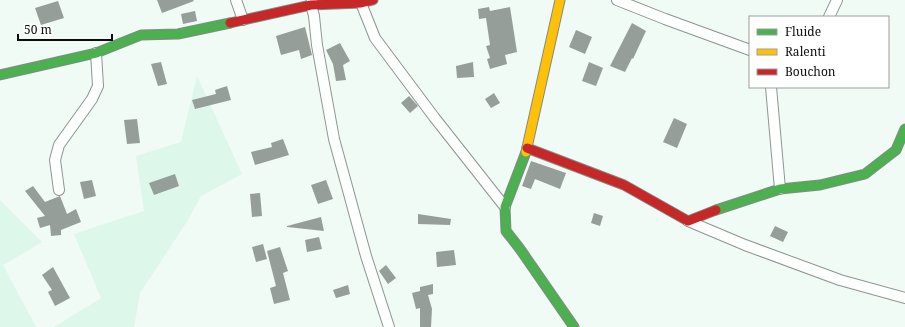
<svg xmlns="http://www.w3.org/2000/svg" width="905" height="327" font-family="'Noto Serif',serif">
<rect width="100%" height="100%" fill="#f0fbf5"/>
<path fill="#ddf7eb" d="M197,76l45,98 -41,22 -13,24 -48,73 -6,34h-80l47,-29 -27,-64 70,-23 -8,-55 45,-14z
M0,200l42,42 -39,23 33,62h-36z"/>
<path fill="#969e99" d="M157,0h36l1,1 -32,12z
M58,1l6,17 -23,7 -6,-17z
M489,7l1,4 20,-4 7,45 -12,3 2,9 -17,5 -3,-10 3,-1 -4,-12 4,-1 -4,-27 -7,1 -1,-10z
M195,11l2,10 -14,3 -2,-10z
M632,23l14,8 -13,28 -1,-1 -7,14 -15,-6z
M305,27l7,28 -11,4 -2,-9 -18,5 -5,-19z
M576,30l16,7 -7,17 -16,-7z
M340,43l10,18 -7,4 3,15 -10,1 -3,-17 -7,-14z
M161,62l6,22 -9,2 -7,-22z
M473,62l1,15 -17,1 -1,-12z
M589,62l14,6 -7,18 -14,-5z
M227,86l4,14 -36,9 -3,-9 24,-6 -1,-4z
M494,93l6,10 -9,5 -6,-9z
M409,96l9,10 -8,7 -9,-10z
M674,118l13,6 -10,24 -14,-6z
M137,119l3,24 -13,1 -3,-24z
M283,139l6,16 -34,10 -4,-13 21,-5 -1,-4z
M531,161l35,12 -6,16 -25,-10 -4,10 -9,-3z
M175,174l4,12 -25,9 -5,-12z
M92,180l4,16 -12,3 -4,-17z
M326,180l7,19 -15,5 -7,-19z
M33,186l12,16 15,-6 7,18 9,-5 5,13 -20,8v5l-10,1 -1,-11 -10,3 -3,-10 8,-2 -20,-25z
M260,193l2,23 -10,1 -2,-23z
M594,213l9,3 -3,10 -9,-3z
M418,214l33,5 -1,6 -32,-1z
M321,217l3,14 -37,-4v-1z
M775,226l13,6 -5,10 -13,-6z
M319,237l3,12 -15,3 -2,-12z
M263,244l4,15 -11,3 -4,-15z
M280,247l8,24 -5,2 7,27 -16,4 -4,-16 6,-2 -9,-35z
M454,250l2,15 -19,2 -1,-15z
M386,265l10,13 -8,6 -9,-13z
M53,267l17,31 -15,8 -7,-14 4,-2 -10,-15z
M433,284v10l-5,1 4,14 -1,18h-11v-19l-4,1 -4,-16 8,-2v-4z
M348,285l2,9 -14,4 -3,-8z"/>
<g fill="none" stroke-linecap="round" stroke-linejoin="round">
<defs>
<path id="street" d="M236,0l7,20
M312,0l-1,5 3,11 3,29 17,94 32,117 23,71
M617,0l48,19 85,31
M361,3l14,35 59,79 71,90
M829,17l8,-17
M771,87l9,102
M59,190l-4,-30 4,-15 33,-46 6,-13 -2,-33
M688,221l57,24 95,35 65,18"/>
<path id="fast" d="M0,75l96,-22 45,-18 37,-1 52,-11
M526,152l-21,55 1,24 14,18 54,78
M716,210l64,-21 40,-4 45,-11 31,-24 9,-21"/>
<path id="slow" d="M526,152l34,-152"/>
<path id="jam" d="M230,23l81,-18 50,-2 12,-3
M527,148l97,37 64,36 28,-11"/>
</defs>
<use href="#street" stroke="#8f9491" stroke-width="12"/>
<use href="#fast" stroke="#858a88" stroke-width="11"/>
<use href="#slow" stroke="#858a88" stroke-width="11"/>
<use href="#jam" stroke="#858a88" stroke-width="11"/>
<use href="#street" stroke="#fdfefe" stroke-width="10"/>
<use href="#fast" stroke="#4caf50" stroke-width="9"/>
<use href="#slow" stroke="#ffc107" stroke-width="9"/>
<use href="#jam" stroke="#c62828" stroke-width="9"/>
</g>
<rect x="749" y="16" width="140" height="72" fill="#ffffff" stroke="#9e9e9e"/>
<rect x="757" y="29" width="20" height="6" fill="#4caf50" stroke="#9e9e9e"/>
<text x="785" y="36" font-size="12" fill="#0c0c0c">Fluide</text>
<rect x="757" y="49" width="20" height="6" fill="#ffc107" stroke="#9e9e9e"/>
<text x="785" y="56" font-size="12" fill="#0c0c0c">Ralenti</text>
<rect x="757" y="69" width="20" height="6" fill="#c62828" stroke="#9e9e9e"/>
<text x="785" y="76" font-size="12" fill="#0c0c0c">Bouchon</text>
<path d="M18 34v6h94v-6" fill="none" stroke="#0c0c0c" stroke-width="2"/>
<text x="24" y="34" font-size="12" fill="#0c0c0c" stroke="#ffffff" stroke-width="3" paint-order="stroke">50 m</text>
</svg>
